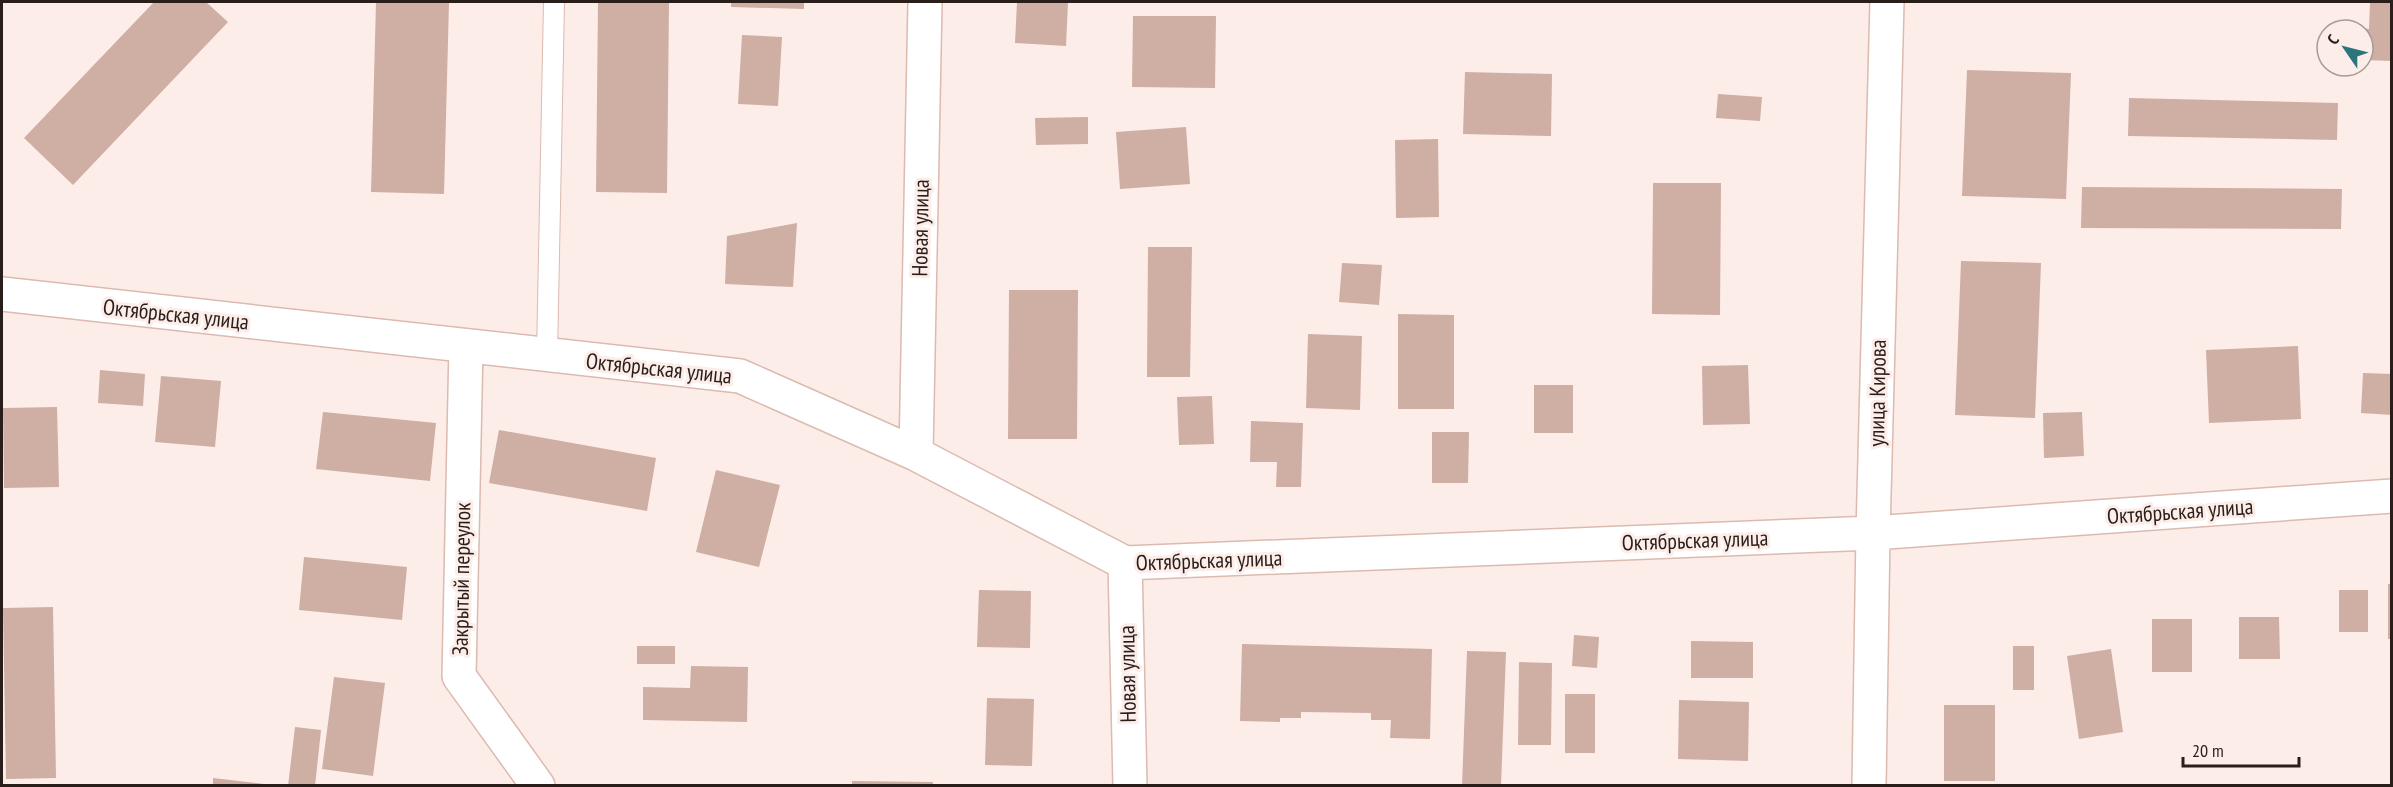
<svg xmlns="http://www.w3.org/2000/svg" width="2393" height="787" font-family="'PT Sans Narrow',sans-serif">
<rect width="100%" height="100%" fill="#fcede9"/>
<path fill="#cfaea4" d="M154,2h52l22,20 -155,163 -49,-47z
M376,2h73l-5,192 -73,-2z
M598,2h71l-2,191 -71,-1z
M731,2h73v7l-73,-2z
M1017,2h51l-2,44 -51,-3z
M2370,2h22v59l-29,-1v-32l6,1z
M1133,16h83l-1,72 -83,-1z
M742,35l40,2 -4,69 -40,-2z
M1967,70l104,3 -5,126 -104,-3z
M1465,72l87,2 -1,62 -88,-2z
M1718,94l44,3 -2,24 -44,-3z
M2129,98l209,5 -1,37 -209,-4z
M1088,117v27l-52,1 -1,-27z
M1186,127l4,57 -70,5 -4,-57z
M1438,139l1,78 -43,1 -1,-78z
M1653,183h68l-1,132 -68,-1z
M2082,187l260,2 -1,40 -260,-1z
M797,223l-4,64 -68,-3 2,-48z
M1148,247h44l-2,130h-43z
M1961,261l80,2 -6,155 -80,-3z
M1342,263l40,2 -3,40 -40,-3z
M1009,290h69l-1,149h-69z
M1398,314l56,1v94h-56z
M1308,334l54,2 -2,74 -54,-2z
M2298,346l3,73 -92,4 -3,-73z
M1748,365l2,59 -47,1 -1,-59z
M100,370l45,4 -2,32 -45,-3z
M2363,373l29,1v41l-31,-2z
M161,376l60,5 -6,66 -60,-5z
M1534,385h39v48h-39z
M1212,396l2,48 -35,1 -2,-48z
M57,407l2,80 -55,1 -1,-80z
M323,412l113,11 -6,58 -114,-12z
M2082,412l2,44 -40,2 -1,-45z
M1251,421l52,2 -2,64h-25l1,-25h-27z
M499,430l157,28 -9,53 -158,-28z
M1432,432h37l-1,51h-36z
M716,470l64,15 -21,82 -63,-15z
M304,557l103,10 -5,53 -103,-10z
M2388,584h4v55h-4z
M979,590l52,1 -1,57 -53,-1z
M2339,590h29v42h-29z
M53,607l3,171 -50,1 -3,-171z
M2239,617h40l1,42h-41z
M2152,619h40v53h-40z
M1574,635l25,2 -2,31 -25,-2z
M1691,641l62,1v36h-62z
M1242,644l190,5 -2,90 -40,-1 1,-18h-20v-7l-70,-1v6h-21v4l-40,-1z
M637,646h38v18h-38z
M2013,646h21v44h-21z
M2111,649l12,83 -44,7 -12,-83z
M1467,651l39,1 -5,134h-39z
M1519,662l33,1 -1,82h-33z
M691,666l57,1 -1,55 -104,-2v-33l47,1z
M334,677l51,6 -12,93 -51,-7z
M1565,694h30v59h-30z
M987,698l47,1 -2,67 -47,-1z
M1679,700l70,2 -1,59 -70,-2z
M1944,705h51v76h-51z
M295,727l26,3 -6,56h-27z
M213,778l51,6 -1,2h-50z
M852,781l81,1v4h-81z"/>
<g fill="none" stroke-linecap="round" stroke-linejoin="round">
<defs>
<path id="lane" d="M547,355l7,-353"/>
<path id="street" d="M2,294l738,82 176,78 209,109 748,-30 519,-37
M466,346l-7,330 79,110
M916,454l9,-452
M1125,563l5,223
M1869,786l4,-253 14,-531"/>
</defs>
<use href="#lane" stroke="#dcbab0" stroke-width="22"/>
<use href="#street" stroke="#dcbab0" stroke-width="36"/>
<use href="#lane" stroke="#fff" stroke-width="20"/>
<use href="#street" stroke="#fff" stroke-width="33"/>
</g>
<g text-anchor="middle" stroke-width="6" stroke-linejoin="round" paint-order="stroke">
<g font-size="22" fill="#2a1e1a" stroke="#fcede9">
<text transform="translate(920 228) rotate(-89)" y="8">Новая улица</text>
<text transform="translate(176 314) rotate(6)" y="8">Октябрьская улица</text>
<text transform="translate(659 368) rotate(6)" y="8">Октябрьская улица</text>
<text transform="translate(1877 393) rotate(-89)" y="8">улица Кирова</text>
<text transform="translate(2180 511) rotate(-4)" y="8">Октябрьская улица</text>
<text transform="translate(1695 540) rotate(-2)" y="8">Октябрьская улица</text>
<text transform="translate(1209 560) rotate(-2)" y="8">Октябрьская улица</text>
<text transform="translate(461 579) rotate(-89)" y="8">Закрытый переулок</text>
<text transform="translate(1127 674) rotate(-91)" y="8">Новая улица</text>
</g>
</g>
<rect width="2393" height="787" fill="none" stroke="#2a1e1a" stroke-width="6"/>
<g transform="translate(2345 48) rotate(305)"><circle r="28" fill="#fcede9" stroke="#a89a96" stroke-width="1.5"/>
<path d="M0-4.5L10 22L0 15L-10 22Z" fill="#2c757d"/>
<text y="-9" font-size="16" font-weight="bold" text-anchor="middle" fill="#2a1e1a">С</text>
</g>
<path d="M2183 757v9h116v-9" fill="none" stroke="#2a1e1a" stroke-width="3"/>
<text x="2192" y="757" font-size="18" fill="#2a1e1a" stroke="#fcede9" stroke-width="4.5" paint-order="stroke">20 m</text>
</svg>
